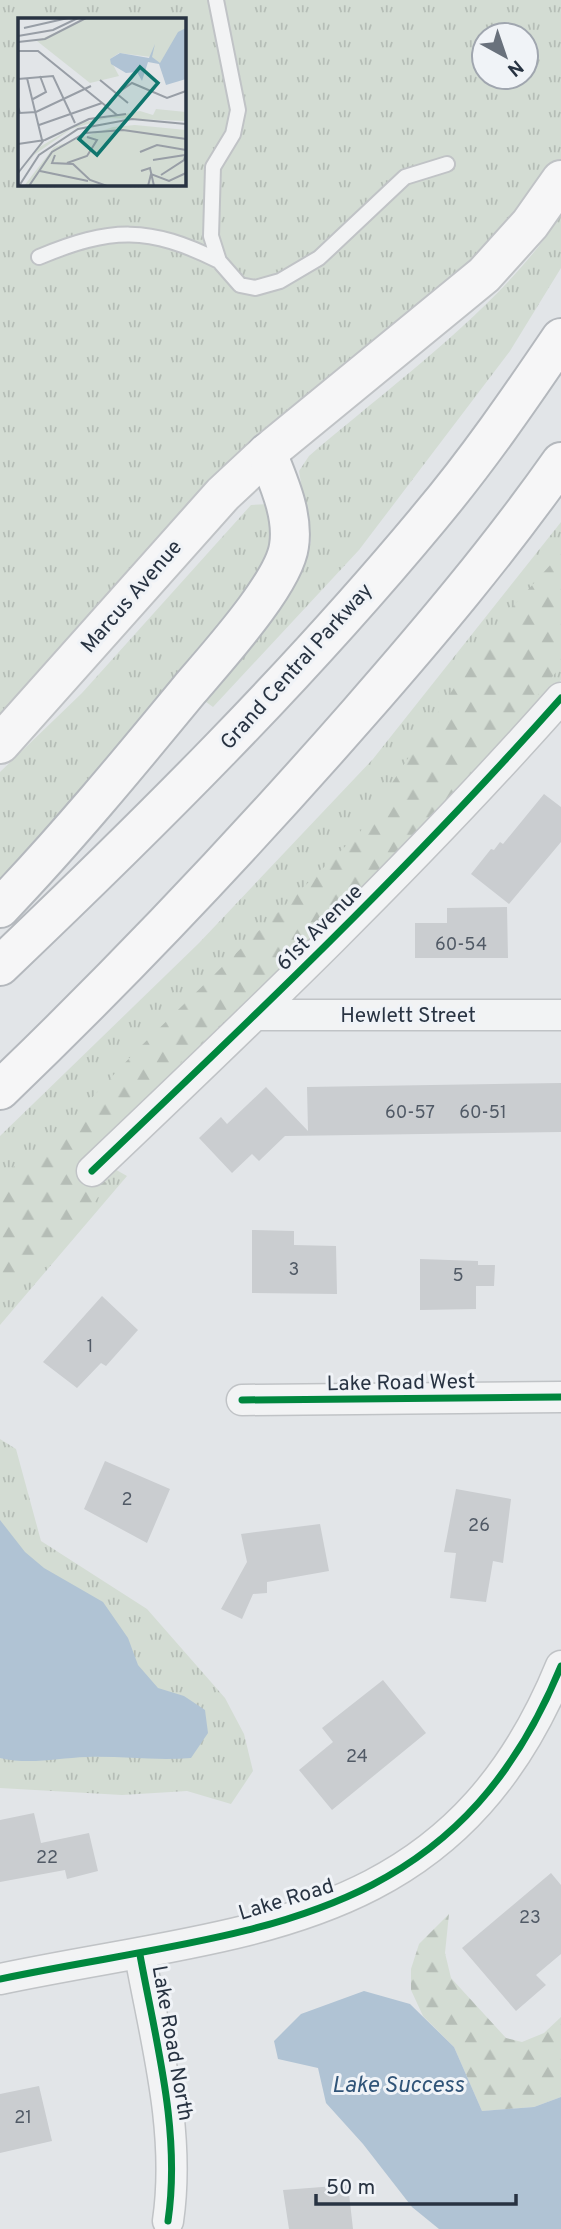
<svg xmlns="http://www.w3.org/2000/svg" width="561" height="2229" font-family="Overpass,sans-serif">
<defs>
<pattern id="grass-tufts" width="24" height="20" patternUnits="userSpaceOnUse" patternTransform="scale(1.75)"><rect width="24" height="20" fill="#d3dcd3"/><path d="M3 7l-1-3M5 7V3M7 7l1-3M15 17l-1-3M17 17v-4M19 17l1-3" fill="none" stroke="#b5bdb6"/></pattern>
<pattern id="forest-firs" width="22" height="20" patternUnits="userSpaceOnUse" patternTransform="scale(1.75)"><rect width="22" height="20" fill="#d3dcd3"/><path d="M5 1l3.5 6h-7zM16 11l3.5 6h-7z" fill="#b5bdb6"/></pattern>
</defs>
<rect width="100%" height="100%" fill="#e2e5e8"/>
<path fill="url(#grass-tufts)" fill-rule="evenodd" d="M0,0h561v180l-294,273 -267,291zM19,19h165v165h-165zM484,35h42v42h-42z
M561,215v53l-51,83 -151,199 -146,157 -11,-8 91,-114 18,-43 -12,-71 10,-15c83,-72 193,-149 252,-241z
M270,504l1,56 -126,170 -145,157v-115l82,-79 169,-188z
M561,522v158l-102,119 -362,360 30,17 -127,149v-189l199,-193 174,-184z
M0,1439l16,10 25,92 106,68 78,89 19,36 9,37 -22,33 -44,-13 -65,4 -122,-7z"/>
<path fill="url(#forest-firs)" d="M561,553v113l-86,107 -213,213 -182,170 1,15 19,5 7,8 -13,19 -94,99v-124l72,-59 65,-69 223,-218 131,-201z
M449,1914l-4,39 6,25 55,60 16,4 22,-9 17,-16v80l-27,10 -52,4 -28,-64 -31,-31 -12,-26v-21l8,-25z"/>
<path fill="#b0c3d4" d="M0,1520l25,32 19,16 59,34 25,36 10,27 20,23 26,8 21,14 3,23 -17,25c-35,3 -69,-2 -104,-1 -30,1 -57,8 -87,1z
M364,1991l46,13 44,43 28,64 52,-4 27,-10v132h-122l-27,-22 -49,-63 -37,-41 -8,-35 -40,-9 -4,-18 27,-27z"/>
<path fill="#cacdd0" d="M544,794l17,13v35l-52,62 -38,-30 20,-25 3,1 6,-8 3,2z
M507,907l1,51h-93v-35h32v-15z
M561,1083v49l-276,4 -26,25 -7,-7 -20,19 -33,-35 22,-21 6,7 39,-37 42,44 -1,-44z
M252,1230l42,1v14l42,1 1,48 -85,-1z
M420,1259l58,2v4h17l-1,21h-18v23l-56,1z
M102,1296l36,34 -32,36 -5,-3 -24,25 -34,-26z
M105,1461l65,28 -23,54 -63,-34z
M456,1489l55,10 -8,64 -10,-2 -7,41 -36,-4 6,-45 -12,-1z
M320,1524l9,47 -62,11v11l-14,1 -11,25 -21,-10 26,-47 -6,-28z
M383,1680l43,53 -94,77 -33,-40 34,-28 -11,-14z
M34,1813l7,30 48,-10 9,38 -31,8 -2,-9 -65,12v-62z
M551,1873l10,12v69l-25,21 10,10 -30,26 -54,-63z
M39,2086l13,55 -52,12v-59z
M348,2185l5,44h-64l-6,-39z"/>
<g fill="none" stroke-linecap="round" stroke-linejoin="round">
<defs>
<path id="service" d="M216,0l22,110 -5,24 -20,33 -2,69 8,25 21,24 15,3 25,-7 39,-23 86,-81 42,-13
M39,257c72,-30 110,-31 180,4"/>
<path id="minor" d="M255,1015h306
M92,1171c161,-153 321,-306 469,-473
M242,1400l319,-3
M140,1955c16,87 41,177 28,266
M0,1979c244,-51 452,-46 561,-313"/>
<path id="secondary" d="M0,744l223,-250 44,-41 217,-178 46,-51 31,-44"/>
<path id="motorway" d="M0,908c67,-70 128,-144 189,-218 26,-31 95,-106 100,-144 5,-31 -11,-65 -22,-93
M0,966c150,-143 297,-289 429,-448 48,-57 90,-118 132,-180
M0,1090c125,-120 244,-246 358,-376 71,-81 141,-164 203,-252"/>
</defs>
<use href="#service" stroke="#c0c3c6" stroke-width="18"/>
<use href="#minor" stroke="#c0c3c6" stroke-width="33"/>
<use href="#secondary" stroke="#c0c3c6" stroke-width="42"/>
<use href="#motorway" stroke="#b4b8bd" stroke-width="42"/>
<use href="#service" stroke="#f2f3f4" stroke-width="14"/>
<use href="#minor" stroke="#f2f3f4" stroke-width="30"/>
<use href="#secondary" stroke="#f6f6f7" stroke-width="38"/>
<use href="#motorway" stroke="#f6f6f7" stroke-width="38"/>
<defs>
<path id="cycleway" d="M92,1171c161,-153 321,-306 469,-473
M242,1400l319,-3
M140,1955c16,87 41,177 28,266
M0,1979c244,-51 452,-46 561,-313"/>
</defs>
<use href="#cycleway" stroke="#f0f3f7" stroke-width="11"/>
<use href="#cycleway" stroke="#00873e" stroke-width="7"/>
</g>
<g text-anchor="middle" stroke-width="6" stroke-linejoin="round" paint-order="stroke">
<g font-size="18" fill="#515a66">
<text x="461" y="950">60-54</text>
<text x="410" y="1118">60-57</text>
<text x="483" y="1118">60-51</text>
<text x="294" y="1275">3</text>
<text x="458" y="1281">5</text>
<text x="90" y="1352">1</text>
<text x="127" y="1505">2</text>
<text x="479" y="1531">26</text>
<text x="357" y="1762">24</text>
<text x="47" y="1863">22</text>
<text x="530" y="1923">23</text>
<text x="23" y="2123">21</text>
</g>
<g font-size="21" fill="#283342" stroke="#f0f3f7">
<text transform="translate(131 596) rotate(-49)" y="7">Marcus Avenue</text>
<text transform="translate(296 666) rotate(-48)" y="7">Grand Central Parkway</text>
<text transform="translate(319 927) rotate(-45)" y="7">61st Avenue</text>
<text x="408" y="1022">Hewlett Street</text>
<text transform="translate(401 1382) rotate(-1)" y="7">Lake Road West</text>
<text transform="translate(286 1899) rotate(-17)" y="7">Lake Road</text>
<text transform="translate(173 2043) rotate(80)" y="7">Lake Road North</text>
</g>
<g font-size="23" font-style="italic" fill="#305478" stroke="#f0f3f7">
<text x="398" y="2092">Lake Success</text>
</g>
</g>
<g transform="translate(18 18)">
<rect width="168" height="168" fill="#e2e5e8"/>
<path d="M69,0h99v10l-26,36 -9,-7 -32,-4 -9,6 9,17 -29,7 -53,-42zM117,107l51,5v56h-162l30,-39 59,-20z" fill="#d3dcd3"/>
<path d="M138,91l30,3v9l-78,-3 -37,11 -37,26 -16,24 20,-31 42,-25 60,-12 13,4z" fill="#d3dcd3"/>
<path d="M168,10v51l-20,6 -7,-21 -11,-2 -6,19 -5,-9 -11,1 -15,-9 -1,-5 10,-6 29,5 6,-14 -3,13 8,6 18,-31z" fill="#b0c3d4"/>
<path fill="none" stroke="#989ea6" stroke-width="2" d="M6,10l44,-10M0,18l35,-6 25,-12M0,24l27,-3 41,-21M0,33h20l79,64M9,60l15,62M0,61l35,-3 22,47M82,62l28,23M98,76l16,-11 35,15 19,-7M15,81l13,-7 -6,-16M0,89l2,6 16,-1 55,-26M21,107l63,-22M0,126l27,-4 44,-21 37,-5M122,134l17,-7 29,5M37,137l-3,8 21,1 17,16 17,6M135,142l32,-5M49,145l20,-7 10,-16 -10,-3M22,153l48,10M123,153l9,-3 4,18M0,155l26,-33M143,157l23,-15 2,-7M1,168l20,-31 39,-26 54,-10 54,5M11,168l23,-34 33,-19 38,-3 63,9M130,168l3,-12 18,7 17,-8"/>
<path fill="#0f766e" fill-opacity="0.15" stroke="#0f766e" stroke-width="3.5" d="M122,49l18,16 -61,72 -18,-16z"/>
<rect width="168" height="168" fill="none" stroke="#283342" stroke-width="3.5"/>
</g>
<g transform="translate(505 56) rotate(140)"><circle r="33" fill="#f0f3f7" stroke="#a0a6af" stroke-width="2"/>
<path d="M0-5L12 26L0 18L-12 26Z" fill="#69717c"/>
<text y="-10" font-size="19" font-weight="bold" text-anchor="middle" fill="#283342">N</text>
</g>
<path d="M316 2194v10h200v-10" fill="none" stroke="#283342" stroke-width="3.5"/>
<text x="326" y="2194" font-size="21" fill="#283342" stroke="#f0f3f7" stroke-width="5" paint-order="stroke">50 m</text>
</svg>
